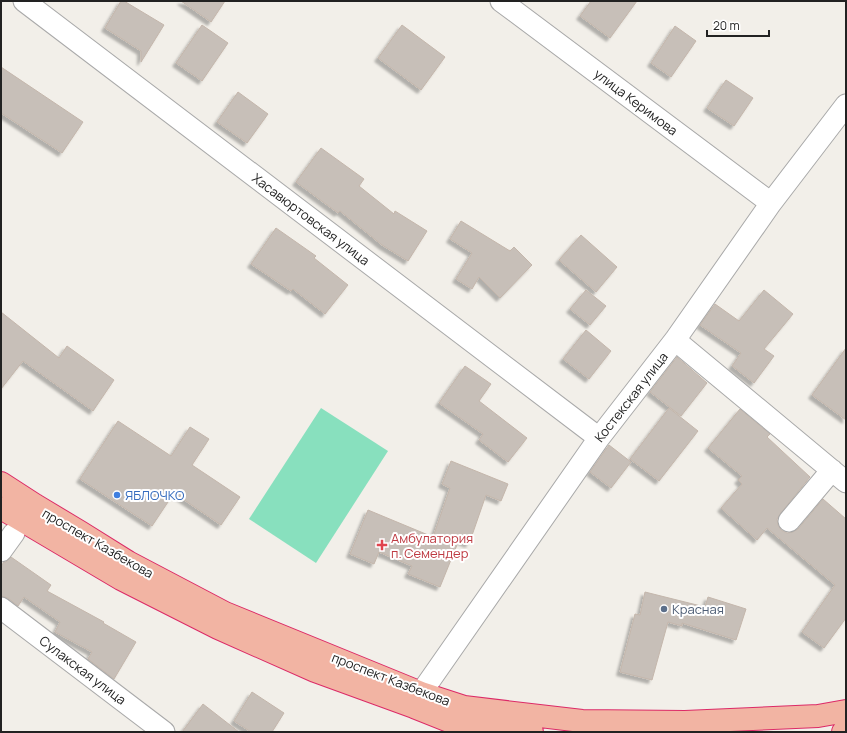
<svg xmlns="http://www.w3.org/2000/svg" width="847" height="733" font-family="Manrope,sans-serif">
<defs>
<filter id="shadow"><feDropShadow dx="-3.5" dy="3.5" stdDeviation="1" flood-color="#0004"/></filter>
</defs>
<rect width="100%" height="100%" fill="#f2efe9"/>
<path fill="#88e0be" d="M321,408l67,43 -72,112 -67,-44z"/>
<path fill="#c7bfb8" stroke="#c4b6ab" filter="url(#shadow)" d="M121,1h3l40,24 -23,37v-11l-36,-23z
M181,1h44l-14,21z
M591,1h46l-27,37 -30,-22z
M202,25l26,18 -26,38 -26,-18z
M402,25l43,32 -24,33 -43,-32z
M675,26l21,15 -25,36 -20,-14z
M1,67l82,55 -21,31 -61,-40z
M726,80l27,18 -19,28 -27,-18z
M238,92l30,22 -21,29 -30,-21z
M321,148l43,31 -5,7 35,28 1,-3 32,20 -19,30 -26,-16 -42,-34 -2,2 -42,-31z
M461,221l49,30 4,-4 18,18 -32,33 -21,-21 -7,12 -16,-10 16,-26 -22,-14z
M276,228l40,28 -2,2 34,27 -23,29 -32,-25 -2,2 -40,-27z
M581,235l36,32 -21,25 -37,-32z
M586,290l20,16 -16,19 -20,-16z
M764,290l29,24 -29,35 10,7 -20,27 -22,-17 9,-13 -41,-28 15,-21 24,17z
M1,312l58,46 8,-12 47,34 -21,31 -70,-50 -22,28z
M586,330l25,21 -22,28 -26,-20z
M846,348v72l-34,-25z
M677,357l30,26 -26,33 -31,-24z
M465,366l26,18 -12,17 48,37 -19,24 -29,-22 4,-6 -44,-31z
M669,408l29,23 -39,50 -29,-22z
M740,409l30,25 -3,3 43,40 -30,37 -3,5 1,6 3,5 6,3 6,-1 5,-3 25,-30 23,20v99l-22,30 -22,-16 33,-47 -68,-57 -10,12 -36,-32 21,-24 -4,-4 4,-4 -34,-28z
M118,421l53,35 19,-29 19,12 -17,26 48,32 -19,28 -47,-32 -22,33 -72,-47z
M609,445l22,17 -20,26 -21,-16z
M451,461l57,23 -7,17 -15,-6 -17,49 -10,-4 -19,47 -32,-13 4,-8 -33,-14 -5,12 -24,-10 18,-44 65,27 17,-49 -8,-4z
M11,557l40,28 -4,6 57,31 -1,1 33,19 -22,37 -26,-20 4,-7 -37,-20 5,-10 -36,-25 -6,9 -10,-8 -7,-2v-30l3,-4h2z
M645,592l60,15 3,-10 38,12 -10,31 -54,-17v3l-14,-4 -16,58 -32,-8 15,-58 5,1z
M252,692l32,21 -12,19h-21l-17,-11z
M203,704l36,28h-57z"/>
<g fill="none" stroke-linecap="round" stroke-linejoin="round">
<defs>
<path id="minor" d="M24,1l575,437
M501,1l270,202
M675,340l171,142
M789,521l43,-51
M1,551l13,-18
M1,608l163,124
M421,693l178,-255 76,-98 96,-137 75,-98"/>
<path id="trunk" d="M1,483l34,22 45,27 48,30 97,51 196,80 43,14 118,14 103,1 133,-6 28,-5
M1,508l120,71 97,49 97,43 99,36 45,18 73,7
M843,732l3,-1"/>
</defs>
<use href="#minor" stroke="#a9a9a9" stroke-width="23"/>
<use href="#trunk" stroke="#dc2a67" stroke-width="24"/>
<use href="#minor" stroke="#fff" stroke-width="21"/>
<use href="#trunk" stroke="#f2b4a3" stroke-width="22"/>
</g>
<circle fill="#3f7fe0" stroke="#fff" stroke-width="1.5" cx="117" cy="495" r="4"/>
<path fill="#e0444e" stroke="#fff" stroke-width="1.5" d="M380 539h4v4h4v4h-4v4h-4v-4h-4v-4h4z"/>
<circle fill="#5c6f8a" stroke="#fff" stroke-width="1.5" cx="664" cy="609" r="4"/>
<g text-anchor="middle" stroke-width="4" stroke-linejoin="round" paint-order="stroke">
<g font-size="13" fill="#222" stroke="#fff">
<text transform="translate(636 102) rotate(37)" y="5">улица Керимова</text>
<text transform="translate(311 219) rotate(37)" y="5">Хасавюртовская улица</text>
<text transform="translate(631 397) rotate(-52)" y="5">Костекская улица</text>
<text transform="translate(98 543) rotate(30)" y="5">проспект Казбекова</text>
<text transform="translate(83 670) rotate(37)" y="5">Сулакская улица</text>
<text transform="translate(391 679) rotate(21)" y="5">проспект Казбекова</text>
</g>
<g font-size="13" fill="#366cbe" stroke="#fff" text-anchor="start">
<text x="125" y="500">ЯБЛОЧКО</text>
</g>
<g font-size="13" fill="#be3a42" stroke="#fff" text-anchor="start">
<text x="391" y="543">Амбулатория<tspan x="391" dy="15">п. Семендер</tspan></text>
</g>
<g font-size="13" fill="#4e5e75" stroke="#fff" text-anchor="start">
<text x="672" y="614">Красная</text>
</g>
</g>
<rect width="847" height="733" fill="none" stroke="#222222" stroke-width="4"/>
<path d="M707 30v6h62v-6" fill="none" stroke="#222222" stroke-width="2"/>
<text x="713" y="30" font-size="12" fill="#222222" stroke="#ffffff" stroke-width="3" paint-order="stroke">20 m</text>
</svg>
